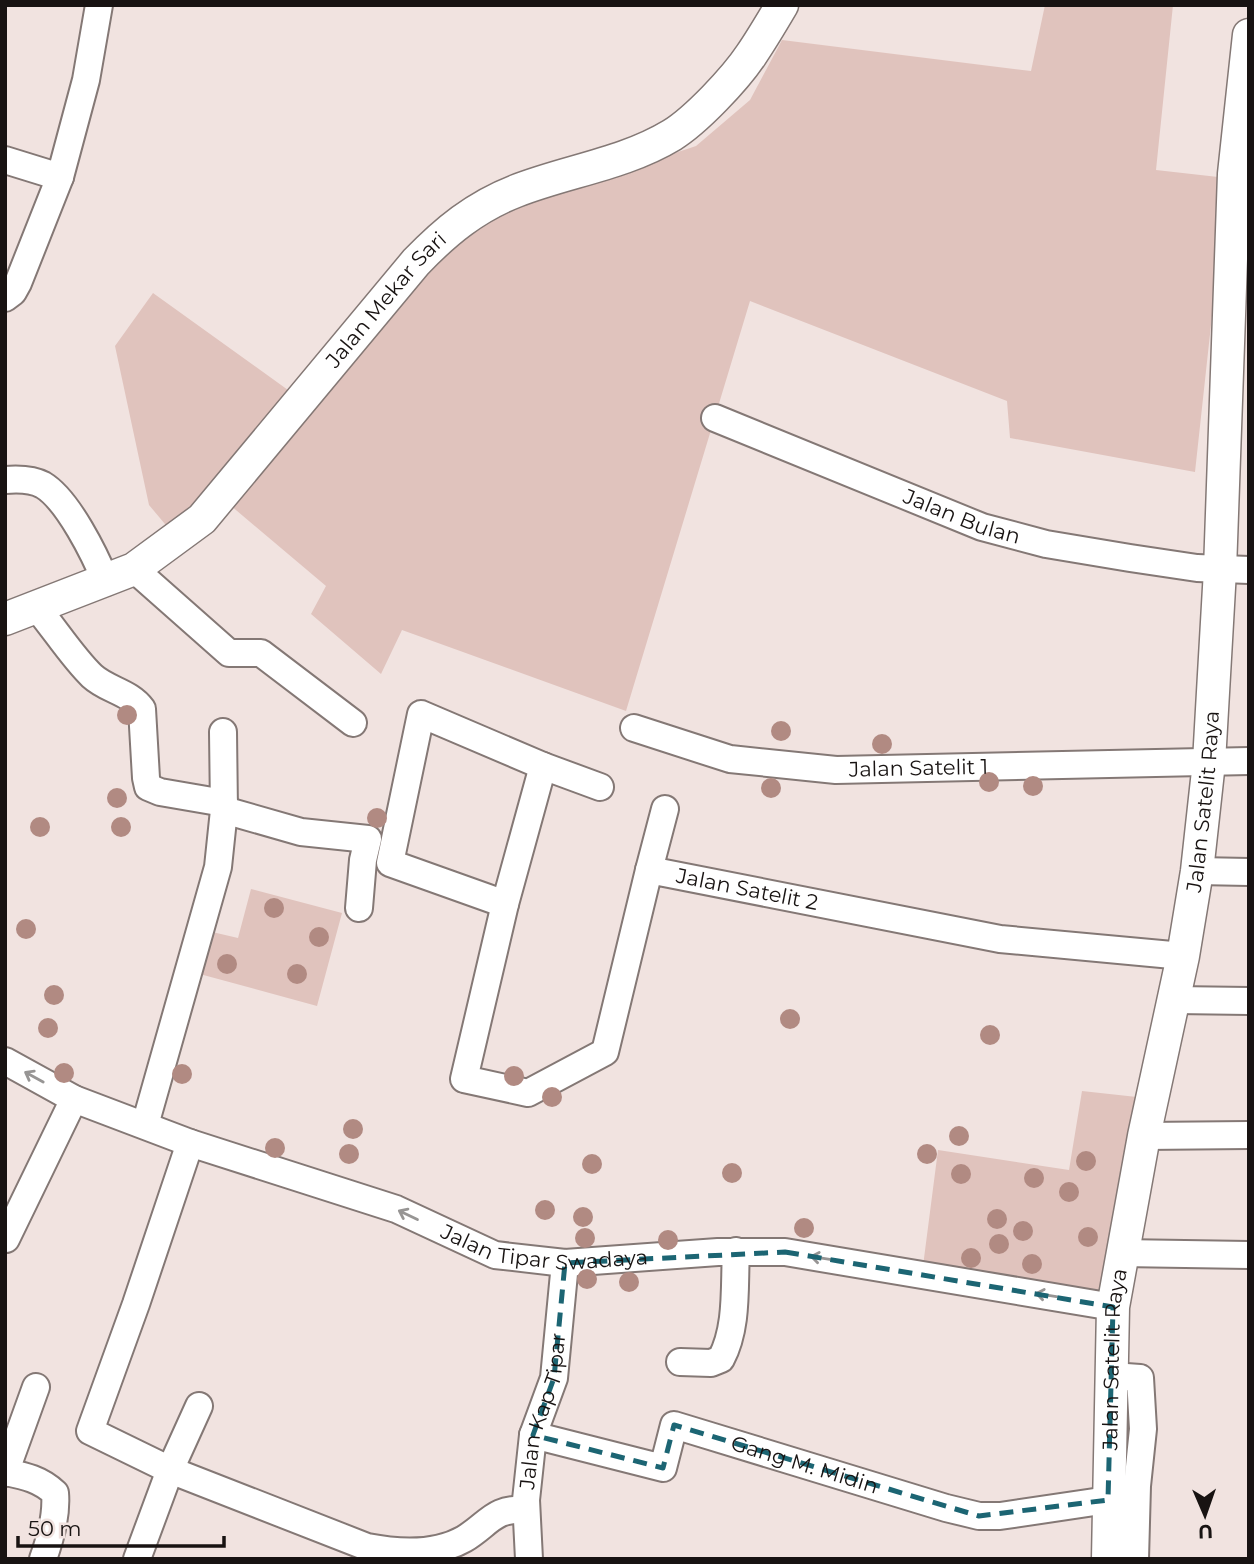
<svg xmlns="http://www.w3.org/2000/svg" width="1254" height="1564" font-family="Montserrat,sans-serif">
<rect width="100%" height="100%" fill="#f1e3e0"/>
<path fill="#e0c3bd" d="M1045,5h128l-17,165 71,8 -32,294 -185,-34 -3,-37 -257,-100 -124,410 -224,-81 -21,44 -70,-60 15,-28 -96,-81 214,-255 54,-38 198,-66 54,-46 32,-60 249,31z
M153,293l135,97 -40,56 -36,45 -42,39 -21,-25 -34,-159z
M251,889l91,24 -25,93 -121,-33 12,-42 30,7z
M1082,1091l64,7 -41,199 -182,-31 15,-116 131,20z"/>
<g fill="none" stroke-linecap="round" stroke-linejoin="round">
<defs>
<g id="minor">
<path d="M5,160l55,17"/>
<path d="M5,298l8,-6 5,-9 42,-106 26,-97 13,-75"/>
<path id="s1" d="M715,418l267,109 64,17 84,14 67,10 52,2"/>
<path d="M5,480c12,-1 27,-1 38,5 25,15 52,70 63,97"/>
<path d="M134,569l95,84h32l92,70"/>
<path d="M37,608c17,20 36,50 55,68 15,14 38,16 50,33l4,69 2,9 12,5 64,11"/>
<path id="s2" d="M634,728l96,31 106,11 413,-9"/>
<path id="s3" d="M543,766l-38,138 -41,175 64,14 77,-41 44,-182 351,69 183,17"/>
<path d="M224,810l77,22 67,7 -5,21 -4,48"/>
<path d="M649,870l16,-61"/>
<path d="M1197,871l52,1"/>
<path d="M505,904l-115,-41 31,-149 122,52 57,21"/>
<path d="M1175,1000l74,1"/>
<path id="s4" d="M5,1061l69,38 116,44 206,66 99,46 70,8 153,-11h67l328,55"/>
<path d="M145,1125l73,-258 6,-57 -1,-78"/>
<path d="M1144,1136l105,-1"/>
<path d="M190,1143l-54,161 -46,127 80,39 197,77c31,6 69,8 97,-8 25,-15 30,-32 62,-29"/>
<path d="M6,1239l68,-140"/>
<path d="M1121,1253l128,2"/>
<path d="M680,1362l31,1 10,-4c17,-32 13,-72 15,-108"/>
<path d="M1112,1376l28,2 3,51 -6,57 -2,73"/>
<path id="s5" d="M533,1435l130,33 11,-43 272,83 33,8h21l108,-16"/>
<path d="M6,1472c19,4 34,7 49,21 2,22 -4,44 -12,66"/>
<path d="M5,1473l31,-86"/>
<path d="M137,1559l33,-89 29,-64"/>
<path id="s6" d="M529,1559l-3,-59 7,-65 21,-57 11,-115"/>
</g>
<g id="tertiary">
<path id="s7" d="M5,619l129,-50 68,-50 214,-257c30,-31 59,-55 100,-71 51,-20 108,-27 156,-56 24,-15 63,-56 79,-80 11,-16 21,-33 31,-50"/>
<path id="s8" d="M1108,1559l5,-252 31,-171 39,-180 14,-85 12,-109 11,-192 14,-396 15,-139"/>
</g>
</defs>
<use href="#minor" stroke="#847875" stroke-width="30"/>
<use href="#tertiary" stroke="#847875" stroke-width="35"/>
<use href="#minor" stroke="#fff" stroke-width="26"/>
<use href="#tertiary" stroke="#fff" stroke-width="32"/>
</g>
<g fill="#b18a82">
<circle cx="127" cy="715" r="10"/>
<circle cx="781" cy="731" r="10"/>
<circle cx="882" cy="744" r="10"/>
<circle cx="989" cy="782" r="10"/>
<circle cx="1033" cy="786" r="10"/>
<circle cx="771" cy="788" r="10"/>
<circle cx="117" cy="798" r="10"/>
<circle cx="377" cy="818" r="10"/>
<circle cx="40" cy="827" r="10"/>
<circle cx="121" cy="827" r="10"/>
<circle cx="274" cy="908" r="10"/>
<circle cx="26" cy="929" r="10"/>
<circle cx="319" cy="937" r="10"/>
<circle cx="227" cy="964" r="10"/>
<circle cx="297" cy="974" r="10"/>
<circle cx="54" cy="995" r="10"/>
<circle cx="790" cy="1019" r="10"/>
<circle cx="48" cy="1028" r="10"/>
<circle cx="990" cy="1035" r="10"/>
<circle cx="64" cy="1073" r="10"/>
<circle cx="182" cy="1074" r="10"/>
<circle cx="514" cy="1076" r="10"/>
<circle cx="552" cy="1097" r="10"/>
<circle cx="353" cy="1129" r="10"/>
<circle cx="959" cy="1136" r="10"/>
<circle cx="275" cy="1148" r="10"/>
<circle cx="349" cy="1154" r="10"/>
<circle cx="927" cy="1154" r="10"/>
<circle cx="1086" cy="1161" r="10"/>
<circle cx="592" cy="1164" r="10"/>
<circle cx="732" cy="1173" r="10"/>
<circle cx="961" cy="1174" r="10"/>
<circle cx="1034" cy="1178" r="10"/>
<circle cx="1069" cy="1192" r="10"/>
<circle cx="545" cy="1210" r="10"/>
<circle cx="583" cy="1217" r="10"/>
<circle cx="997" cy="1219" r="10"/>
<circle cx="804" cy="1228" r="10"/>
<circle cx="1023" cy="1231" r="10"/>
<circle cx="1088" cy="1237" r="10"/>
<circle cx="585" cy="1238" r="10"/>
<circle cx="668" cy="1240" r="10"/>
<circle cx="999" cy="1244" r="10"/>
<circle cx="971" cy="1258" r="10"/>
<circle cx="1032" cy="1264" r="10"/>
<circle cx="587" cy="1279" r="10"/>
<circle cx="629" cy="1282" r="10"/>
</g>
<defs><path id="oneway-shaft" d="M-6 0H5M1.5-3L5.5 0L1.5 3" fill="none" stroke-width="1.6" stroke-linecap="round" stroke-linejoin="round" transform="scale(1.75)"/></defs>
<g stroke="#979594">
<use href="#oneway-shaft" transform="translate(34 1077) rotate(-151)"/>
<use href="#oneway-shaft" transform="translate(408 1215) rotate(-154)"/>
<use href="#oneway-shaft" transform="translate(821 1258) rotate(-171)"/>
<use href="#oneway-shaft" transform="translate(1046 1295) rotate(-171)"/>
</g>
<path fill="none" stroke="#1c6573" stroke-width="5" stroke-dasharray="14 9" stroke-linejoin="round" d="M785,1252l328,55 -5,193 -129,16 -305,-91 -11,43 -130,-33 21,-57 11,-115z"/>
<g text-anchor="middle" stroke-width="6" stroke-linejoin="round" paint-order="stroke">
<g font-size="21" fill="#181312" stroke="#f1e3e0">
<text dy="7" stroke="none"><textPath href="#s7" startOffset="509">Jalan Mekar Sari</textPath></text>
<text dy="7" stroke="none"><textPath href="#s1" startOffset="266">Jalan Bulan</textPath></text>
<text dy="7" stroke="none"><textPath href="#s2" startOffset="290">Jalan Satelit 1</textPath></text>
<text dy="7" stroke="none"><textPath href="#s8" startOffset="766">Jalan Satelit Raya</textPath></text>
<text dy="7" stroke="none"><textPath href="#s3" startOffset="763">Jalan Satelit 2</textPath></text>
<text dy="7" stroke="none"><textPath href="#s4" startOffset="576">Jalan Tipar Swadaya</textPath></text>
<text dy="7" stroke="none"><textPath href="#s8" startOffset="200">Jalan Satelit Raya</textPath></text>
<text dy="7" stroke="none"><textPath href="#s6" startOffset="150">Jalan Kap Tipar</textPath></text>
<text dy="7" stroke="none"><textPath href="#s5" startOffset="315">Gang M. Midin</textPath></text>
</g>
</g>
<rect width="1254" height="1564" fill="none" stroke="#181312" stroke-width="14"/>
<g transform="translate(1205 1515) rotate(178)" stroke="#f1e3e0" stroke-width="5" paint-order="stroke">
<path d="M0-5L12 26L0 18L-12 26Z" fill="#181312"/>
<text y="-10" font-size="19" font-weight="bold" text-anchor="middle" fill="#181312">U</text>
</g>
<path d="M18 1536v10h206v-10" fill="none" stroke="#181312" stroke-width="3.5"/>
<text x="28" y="1536" font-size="21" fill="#181312" stroke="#f1e3e0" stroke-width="5" paint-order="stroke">50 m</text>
</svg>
